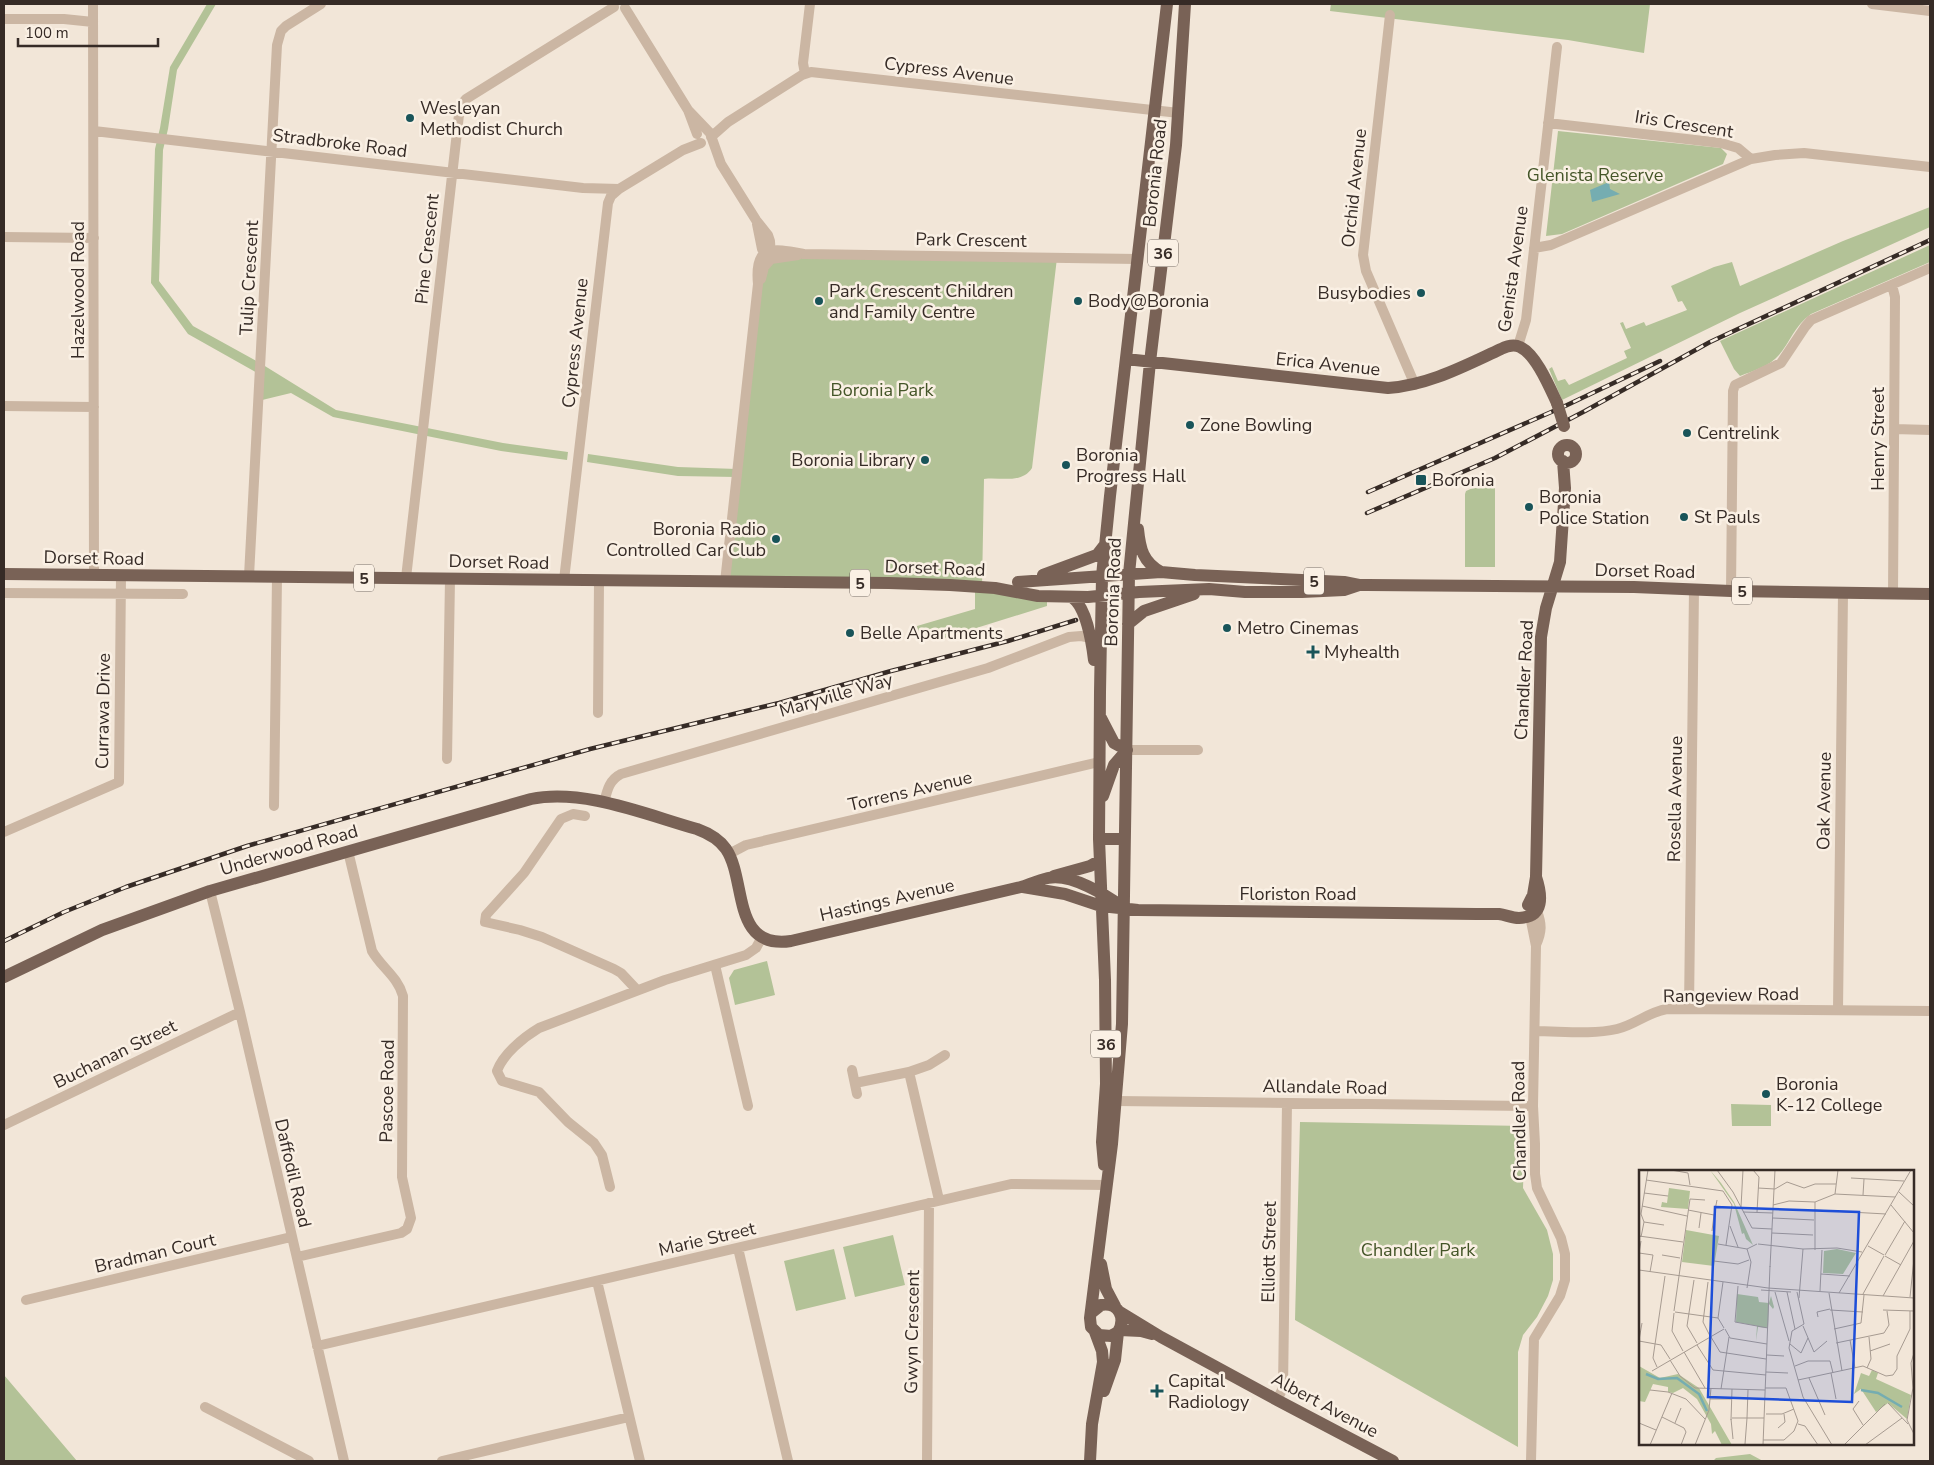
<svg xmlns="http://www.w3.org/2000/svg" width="1934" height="1465" font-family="'Nunito Sans',sans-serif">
<rect width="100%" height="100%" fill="#f2e6d8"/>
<path fill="#b3c297" d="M207,4h9l-39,66 -9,59 -5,21 -4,131 34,45 67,37 76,47 167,33 65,9 -1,8 -66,-9 -168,-34 -42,-24 -33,8 1,-27 -71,-40 -37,-51 4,-134 5,-21 10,-61z
M1331,4h319l-6,49 -76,-13 -238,-29z
M1558,131l163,17 6,6 -4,10 -161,70 -16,2z
M1930,207v20l-190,86 -178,87 -13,-31 3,-2 6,14 7,-2 4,6 58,-27 -3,-7 7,-3 -11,-25 3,-1 3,7 18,-7 2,4 41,-16 -5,-9 -4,1 -7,-16 43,-19 18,-5 8,24 103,-45z
M1930,245v17l-119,52c-16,11 -21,28 -32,41 -9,11 -26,16 -39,21l-6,-7 -14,-28z
M765,258h292l-25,210c-10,16 -31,9 -48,11l-2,108 65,9v10l-106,33 -4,-11 -19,9 -1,-11 58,-17v-22l-250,-5 11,-105 -58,-1 -91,-14 1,-8 90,13 59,2z
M1495,478v89h-30v-73l1,-3z
M767,961l8,34 -40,10 -6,-27 5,-8z
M1731,1104l40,1v21h-39z
M1300,1122l225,4 -2,62 24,42 6,24v26l-5,16 -11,21 -14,18 -5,17v95l-223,-127z
M893,1235l12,50 -50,12 -12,-50z
M834,1249l12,50 -50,12 -12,-50z
M4,1375l73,86h-73z
M1750,1454l13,7h-50l3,-3z"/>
<path fill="#75adb1" d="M1609,182l1,7 10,5 -28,8 -2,-12z"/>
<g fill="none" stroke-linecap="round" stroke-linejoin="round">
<path stroke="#cbb6a3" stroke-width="10" d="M93,4l1,571
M1872,4l58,7
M625,8l63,102 9,24
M1390,15l-27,240 3,16 49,114
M4,19h60l29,3
M805,74l-2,-11 7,-59
M688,110l22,23 11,31 35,56 12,15 2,6 1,18
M1548,123l173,20 17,5 13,11 24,-4 29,-2 126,14
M94,131l489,57 36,1
M711,137l17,-15 74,-47 9,-3 368,41
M757,224l5,25 6,7
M4,237l90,1
M1534,248l17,-3 200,-86
M761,279l3,-12 7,-8 27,-4
M1892,285l3,12 -2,297
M1518,346l8,-26 31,-273
M4,406l90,1
M1894,429l36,1
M249,576l28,-531 4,-14 5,-5 35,-22
M406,578l54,-472 6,-7 148,-92
M564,580l44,-377 3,-7 8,-7 64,-39 18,-7
M725,582l33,-298c-4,-40 14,-36 46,-30l333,5
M1731,591l2,-200 2,-6 46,-22 24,-36 6,-7 119,-52
M4,593l179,1
M598,713l1,-132
M1127,750h71
M447,759l3,-180
M604,803c3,-12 5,-23 17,-29l367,-106 81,-31 12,-1 10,2
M274,806l3,-229
M585,816l-12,-2 -12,5 -37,54 -38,42 -1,7 35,8 22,7 72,32 7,4 16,17
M4,832l115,-50 2,-207
M729,854l17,-9 353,-83
M210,891l30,121 104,449
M1530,916l6,30 -3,160 2,38v30l2,14 24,50 4,16v26l-5,16 -26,43 -3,122
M1536,945c6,-13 6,-21 1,-34
M715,965l33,141
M1689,1009l5,-420
M1838,1010l5,-417
M1535,1031c26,0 56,4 82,-2 18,-4 31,-17 50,-20l263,2
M852,1070l5,24
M909,1072l20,-7 16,-10
M855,1083l54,-11 30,128
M1116,1101l417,5
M4,1125l236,-113
M610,1187l-8,-32 -8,-12 -26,-21 -29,-30 -37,-11 -5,-10c6,-17 27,-34 42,-43l126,-48 81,-25 10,-7 6,-11
M738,1248l50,213
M297,1257l104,-24 6,-4 4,-11 -9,-41 1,-181c-5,-19 -22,-29 -31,-45l-24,-100
M597,1281l43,180
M26,1300l265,-63
M317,1346l694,-162 95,1
M1277,1400l6,-12 4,-285
M205,1407l104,54
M442,1461l187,-44
M927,1461l2,-258"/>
<path stroke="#796256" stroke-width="12" d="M1126,359l262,29c41,-3 76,-22 113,-39 6,-3 13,-5 19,-2 16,7 30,41 37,56
M1558 454a9 9 0 1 1 18 0a9 9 0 1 1-18 0Z
M1138,529c2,20 5,33 23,43
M4,574l885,9 61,2 45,3 43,8 50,1 51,-5 70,-3 36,3h57l42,-2 15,-5h9l266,2 97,4 199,3
M1043,575l54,-20 7,-9
M1018,582l143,-10 34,3 149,7 15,3
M1071,597c15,8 21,46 23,63
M1128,624l16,-13 50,-17
M1101,718l13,25 13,7
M1103,796l11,-31 13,-15
M1099,839h25
M1054,876l36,-10 9,-5
M1023,887l42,7 36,12 37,4 338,4c7,0 16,0 23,0 7,1 13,4 20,4 26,-1 23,-23 17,-41
M1528,905l5,-10 3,-18 5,-240 5,-29 14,-46 5,-74 -2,-27
M4,977l98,-47 108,-39 321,-92c52,-11 116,16 166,30 11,4 22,10 29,20 21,31 5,101 65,92l230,-54c9,-3 18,-7 27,-9 23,-5 58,17 76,30
M1104,1165l-2,-23 4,-58 -1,-104 -6,-141 1,-147 2,-116 8,-80 57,-492
M1101,1264l5,25 9,17
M1120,1312l41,25 116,63 116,61
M1091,1313l10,-8c18,-3 25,13 17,27l-7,4 -12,-1 -8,-8 -1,-9 22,-174 10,-120 7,-450 21,-212 26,-217 9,-141
M1120,1330l21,1 11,3
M1104,1391l11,-31 3,-28
M1090,1461l2,-37 11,-62 -1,-11 -7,-19"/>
<defs>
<path id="rail" d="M1368,492l197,-86 95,-45
M1367,513l128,-55 90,-47 125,-69 220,-102
M4,941l60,-29 62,-25 121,-41 343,-97 189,-46 112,-32 117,-30 68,-21"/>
</defs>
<use href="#rail" stroke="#362b26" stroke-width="4.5"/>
<use href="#rail" stroke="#faf0e4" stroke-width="2.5" stroke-dasharray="8" stroke-linecap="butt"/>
<path stroke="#796256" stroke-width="12" d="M1557,403l7,23"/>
</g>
<g fill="#195459" stroke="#faf0e4" stroke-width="2">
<circle cx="410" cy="118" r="5"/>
<circle cx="1421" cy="293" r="5"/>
<circle cx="819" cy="301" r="5"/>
<circle cx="1078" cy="301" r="5"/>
<circle cx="1190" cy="425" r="5"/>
<circle cx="1687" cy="433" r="5"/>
<circle cx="925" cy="460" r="5"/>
<circle cx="1066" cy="465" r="5"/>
<rect x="1415" y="474" width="12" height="12" rx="2.5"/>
<circle cx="1529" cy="507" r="5"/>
<circle cx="1684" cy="517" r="5"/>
<circle cx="776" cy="539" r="5"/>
<circle cx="1227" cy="628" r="5"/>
<circle cx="850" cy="633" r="5"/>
<path d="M1310.5 644.5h5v5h5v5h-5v5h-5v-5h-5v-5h5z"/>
<circle cx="1766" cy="1094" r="5"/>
<path d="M1154.5 1383.5h5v5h5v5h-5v5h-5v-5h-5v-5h5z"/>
</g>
<g text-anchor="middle" stroke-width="5" stroke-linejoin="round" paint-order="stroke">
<g fill="#faf0e4" stroke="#71665f" stroke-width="1">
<rect x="1148" y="239.5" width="30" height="27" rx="4"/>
<rect x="354" y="564.5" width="20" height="27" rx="4"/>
<rect x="1304" y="567.5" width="20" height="27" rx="4"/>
<rect x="850" y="569.5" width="20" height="27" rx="4"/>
<rect x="1732" y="577.5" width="20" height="27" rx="4"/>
<rect x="1091" y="1030.5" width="30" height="27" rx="4"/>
</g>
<g font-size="16" font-weight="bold" fill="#362b26">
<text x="1163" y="259">36</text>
<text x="364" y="584">5</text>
<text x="1314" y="587">5</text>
<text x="860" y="589">5</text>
<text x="1742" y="597">5</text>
<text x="1106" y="1050">36</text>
</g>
<g font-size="18" fill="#362b26" stroke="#faf0e4">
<text transform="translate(949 71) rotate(7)" y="6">Cypress Avenue</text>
<text transform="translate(1684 124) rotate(9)" y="6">Iris Crescent</text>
<text transform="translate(340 143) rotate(7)" y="6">Stradbroke Road</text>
<text transform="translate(1155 173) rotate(-84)" y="6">Boronia Road</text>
<text transform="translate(1354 188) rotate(-84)" y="6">Orchid Avenue</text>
<text transform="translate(971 240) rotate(1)" y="6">Park Crescent</text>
<text transform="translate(427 249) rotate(-84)" y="6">Pine Crescent</text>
<text transform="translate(1513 269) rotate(-82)" y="6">Genista Avenue</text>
<text transform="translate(249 278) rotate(-87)" y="6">Tulip Crescent</text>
<text transform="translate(78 290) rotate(-90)" y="6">Hazelwood Road</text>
<text transform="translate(575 343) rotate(-84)" y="6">Cypress Avenue</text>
<text transform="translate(1328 364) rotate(6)" y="6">Erica Avenue</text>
<text transform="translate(1878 439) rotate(-90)" y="6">Henry Street</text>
<text transform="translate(94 558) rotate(1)" y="6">Dorset Road</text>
<text transform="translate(499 562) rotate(1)" y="6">Dorset Road</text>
<text transform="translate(935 568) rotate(2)" y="6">Dorset Road</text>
<text transform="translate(1645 571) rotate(1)" y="6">Dorset Road</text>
<text transform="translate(1113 592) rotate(-88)" y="6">Boronia Road</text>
<text transform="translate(1524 680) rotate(-87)" y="6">Chandler Road</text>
<text transform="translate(836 695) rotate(-16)" y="6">Maryville Way</text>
<text transform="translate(103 711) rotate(-89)" y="6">Currawa Drive</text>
<text transform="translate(910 791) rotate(-13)" y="6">Torrens Avenue</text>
<text transform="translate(1675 799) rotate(-89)" y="6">Rosella Avenue</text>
<text transform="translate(1824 801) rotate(-89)" y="6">Oak Avenue</text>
<text transform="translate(289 850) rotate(-16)" y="6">Underwood Road</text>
<text x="1298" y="900">Floriston Road</text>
<text transform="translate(887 900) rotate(-13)" y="6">Hastings Avenue</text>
<text transform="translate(1731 995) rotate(-1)" y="6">Rangeview Road</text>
<text transform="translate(115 1054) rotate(-26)" y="6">Buchanan Street</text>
<text transform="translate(1325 1087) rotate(1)" y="6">Allandale Road</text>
<text transform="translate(387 1091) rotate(-89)" y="6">Pascoe Road</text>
<text transform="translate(1519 1121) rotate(-91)" y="6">Chandler Road</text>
<text transform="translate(293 1173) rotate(77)" y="6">Daffodil Road</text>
<text transform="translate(707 1239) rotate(-13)" y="6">Marie Street</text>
<text transform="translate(1269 1252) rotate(-89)" y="6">Elliott Street</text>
<text transform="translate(155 1253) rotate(-13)" y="6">Bradman Court</text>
<text transform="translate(912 1332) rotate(-89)" y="6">Gwyn Crescent</text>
<text transform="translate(1325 1405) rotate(28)" y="6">Albert Avenue</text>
</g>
<g font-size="18" fill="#362b26" stroke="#faf0e4" text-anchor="start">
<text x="420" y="114">Wesleyan<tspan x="420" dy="21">Methodist Church</tspan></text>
<text x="829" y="297">Park Crescent Children<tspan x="829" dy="21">and Family Centre</tspan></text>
<text x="1411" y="299" text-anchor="end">Busybodies</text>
<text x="1088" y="307">Body@Boronia</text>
<text x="1200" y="431">Zone Bowling</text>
<text x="1697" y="439">Centrelink</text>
<text x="1076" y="461">Boronia<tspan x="1076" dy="21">Progress Hall</tspan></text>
<text x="915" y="466" text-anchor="end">Boronia Library</text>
<text x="1432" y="486">Boronia</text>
<text x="1539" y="503">Boronia<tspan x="1539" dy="21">Police Station</tspan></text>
<text x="1694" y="523">St Pauls</text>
<text x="766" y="535" text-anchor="end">Boronia Radio<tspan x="766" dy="21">Controlled Car Club</tspan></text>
<text x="1237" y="634">Metro Cinemas</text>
<text x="860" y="639">Belle Apartments</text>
<text x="1324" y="658">Myhealth</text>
<text x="1776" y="1090">Boronia<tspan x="1776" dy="21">K-12 College</tspan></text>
<text x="1168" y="1387">Capital<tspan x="1168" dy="21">Radiology</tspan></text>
</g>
<g font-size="18" fill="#445528" stroke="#faf0e4">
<text x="1595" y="181">Glenista Reserve</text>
<text x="882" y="396">Boronia Park</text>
<text x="1418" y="1256">Chandler Park</text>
</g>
</g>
<g transform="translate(1639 1170)">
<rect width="275" height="275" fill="#f2e6d8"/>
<path d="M71,0l11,13 13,19 19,43 -7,-6 -2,-6 -2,1 -8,-30zM30,18l21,3 -2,18 -27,-2 1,-5 5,1zM47,60l33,6 -5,30 -32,-4zM198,79l19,4 -13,21 -20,-1 1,-22zM98,124l21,3 1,5 10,1 2,-7 3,11 -1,2 -4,-5 -1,24 -10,-1 -2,14 1,-15 -21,-4zM0,196l21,12 18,-4 21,14 33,57h-10l-7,-14 -3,3 -1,-10 -14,-25 -14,-11 -10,5 -5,-1v-5l-15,-3 -8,18 -6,-1zM233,200l6,3 -2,6 35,16 -4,24 -19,-16 -12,9 -15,-23 -7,5 7,-21 8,3z" fill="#b3c297"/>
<path fill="none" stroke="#75adb1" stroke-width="2.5" d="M7,204l12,5 19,-1 22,16 8,17M222,220l17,3 24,14"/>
<path fill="none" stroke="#a79b91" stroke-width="1" d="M32,0l17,3 2,12M78,0l16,22 19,36 20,1M114,0l6,7 -2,35M212,8l53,3M7,10l77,11 9,14 -6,40M119,18l17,1 12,-7 17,6 11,-4h21M260,22l15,14M5,23l24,3M196,24l3,-24M224,25l1,-16M176,32v48M134,35l16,-4 26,1 20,-8 60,3M252,35l23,28M3,36l45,10M102,37l2,-37M49,40l26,5 -2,16M175,40l72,4M104,42l30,1M75,45l3,-15M134,48l41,2M5,52l20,3M91,56l8,21M60,58l2,-15M133,63l41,2M0,66l44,6M2,67l3,-15 -3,-8 7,-44M2,71l-2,12 14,2 -3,17M79,74l29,5M119,74l45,5M229,76l16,9M164,79l34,-1 25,4M23,85l18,3M246,85l20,-34M246,86l16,9M75,91l24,3 11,-4M131,97l5,-97M0,100l129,18 146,10M182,104l29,2M55,110l-7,46 10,17M69,112l-5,40 7,14M84,112l-5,36 6,10M108,118l4,-26 -4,-13 10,-5M122,120l30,2M181,121l2,-41M136,122l14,49M148,122l8,37M158,122l7,32 -12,7 -3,17 14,49 29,48M190,123l13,78M200,123l72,-123M224,124l21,-38M244,126l31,-55M271,127l4,-38M160,128l4,-49M191,140l33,2M244,140l31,1M35,141l16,-112 15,1M36,142l43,6M35,143l-2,18 11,20M179,147l-1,-5 13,-3M96,152l3,-36M96,152l33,6M164,156l11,26 13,-11M86,159l5,9 37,6M195,159l27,-6 3,-28M72,167l9,15 46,7M0,170l3,-17M211,170l5,28M0,171l22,4 9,14M197,173l48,-10 5,-8 -2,-14M151,174l11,9 7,-15M58,175l16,25 53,5M231,181l20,-7M45,182l21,36M275,183l-3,10 2,25 -6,32 7,14M128,185l17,1M31,190l10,16 15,12 70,2M156,196l13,-5h22l3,12M18,197l-4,-9 12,-82M228,198l4,-9 -2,-22M13,201l72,-42M127,202l22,1M192,203l5,26M170,208l16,37M159,210l65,-14 23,10 7,-1 4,-6v-13l13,-27v-18M82,219l8,-52M11,220l18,2 18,7 19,20M71,229h21M220,231l-6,8 10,16M249,233l20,21M127,244h16l12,-5M23,247l22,11 2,4 -5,13M93,248h32M108,248l1,-28M92,249l2,20M92,250l1,-31M0,253l17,7M36,253l6,-15M159,254l7,2 13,19M139,258l7,-6 -1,-8M124,270h21l10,-9 4,-10 -12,-33h-21M106,274l2,-26M11,275l22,-52M56,275l14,-35 2,-22M124,275l7,-179M205,275l41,-41M226,275l37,-27"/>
<path fill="#1d4ed8" fill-opacity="0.15" stroke="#1d4ed8" stroke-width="2.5" d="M76,37l144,5 -7,190 -144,-5z"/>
<rect width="275" height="275" fill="none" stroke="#362b26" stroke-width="2.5"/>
</g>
<rect width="1934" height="1465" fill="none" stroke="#362b26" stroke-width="10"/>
<path d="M18 38v8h140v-8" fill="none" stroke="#362b26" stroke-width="2.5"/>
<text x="25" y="38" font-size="15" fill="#362b26" stroke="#faf0e4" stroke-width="4" paint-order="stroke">100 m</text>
</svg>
